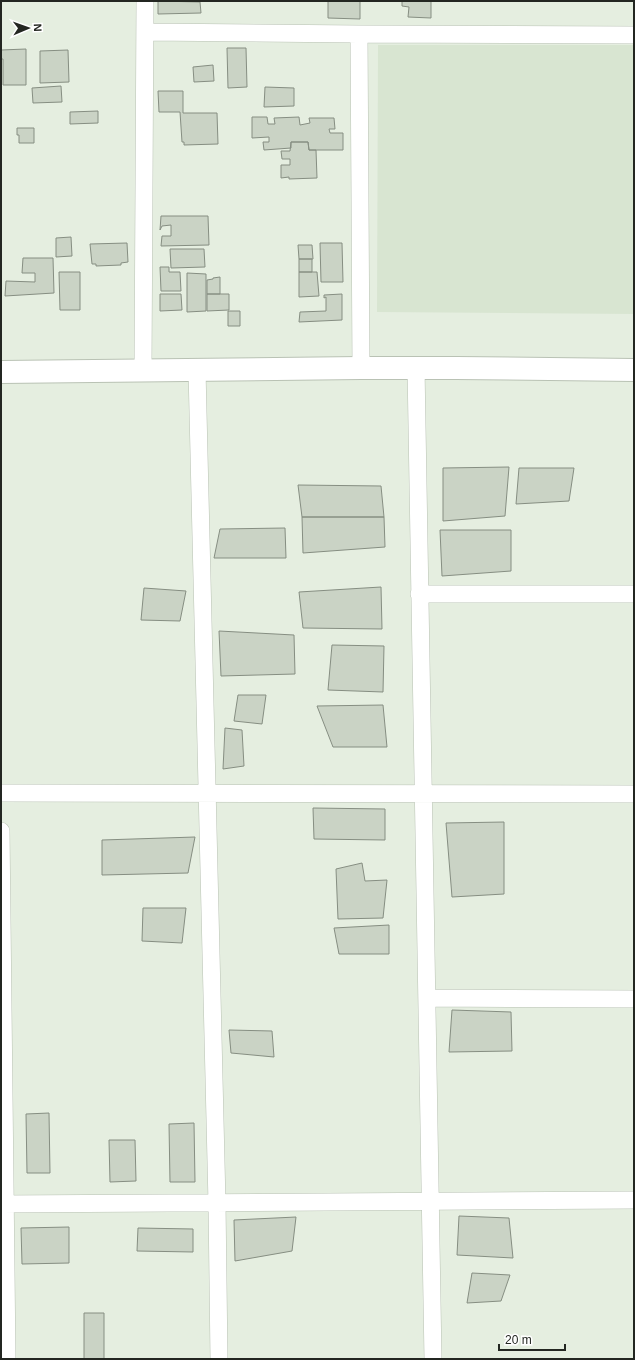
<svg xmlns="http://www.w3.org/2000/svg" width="635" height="1360" font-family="Helvetica,sans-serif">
<rect width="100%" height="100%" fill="#e5eee0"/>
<path fill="#d8e5d1" d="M378,45h256v269l-257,-2z"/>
<path fill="#cad3c5" stroke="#868e82" d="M158,1l42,1 1,11 -43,1z
M328,1h32v18l-32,-1z
M402,1h29v17l-23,-1 1,-10 -7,-1z
M227,48h19l1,39 -19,1z
M26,49v36h-23v-26h-2v-9z
M68,50l1,32 -29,1v-32z
M213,65l1,16 -20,1 -1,-15z
M61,86l1,16 -29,1 -1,-15z
M265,87l29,1v18l-30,1z
M158,91h25v22h34l1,31 -34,1v-3h-2l-2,-30h-21z
M98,111v12l-28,1v-12z
M252,117h15l1,7h7l-1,-6 25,-1 1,8 10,-2 -1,-5h25l1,11h-6l1,4h13v17h-34l-1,-8h-17v6l-27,2 -1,-8h6v-5l-17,1z
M17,128h17v15h-15v-8h-2z
M291,142h17l1,8h7l1,28 -28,1v-2l-8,1v-13h9v-6h-8l-1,-8h9z
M161,216h47l1,29 -48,1 1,-10h9v-11l-9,1 -2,4z
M71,237l1,19 -16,1v-19z
M127,243l1,19 -7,1v2l-25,1v-2h-4l-2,-20z
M320,243h22l1,39h-22z
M298,245h14l1,14h-14z
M170,249h34l1,18 -34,1z
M23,258h30l1,35 -49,3 1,-15 29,1v-9h-13z
M299,259h13v13h-13z
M160,267h9v5h11l1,19h-20z
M59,272h21v38h-20z
M299,272h18l2,24 -20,1z
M187,273l19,1v37l-19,1z
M220,277v17h-13v-14l6,-1v-1z
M160,294h21l1,16 -22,1z
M207,294h22v16l-22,1z
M342,294v26l-43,2 1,-10 26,-1v-14l-2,1v-3z
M228,311h12v15h-12z
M509,467l-4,49 -62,5v-53z
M519,468h55l-5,33 -53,3z
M298,485l83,1 3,31h-82z
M302,517h82l1,30 -82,6z
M285,528l1,30h-72l6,-29z
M440,530h71v41l-69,5z
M381,587l1,42 -79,-1 -4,-36z
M144,588l42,3 -6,30 -39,-1z
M219,631l75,4 1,39 -74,2z
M332,645l52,1 -1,46 -55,-2z
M238,695h28l-4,29 -28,-3z
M383,705l4,42h-54l-16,-41z
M225,728l17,2 2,36 -21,3z
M313,808l72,1v31l-71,-1z
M504,822v72l-52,3 -6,-74z
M195,837l-7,36 -86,2v-35z
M362,863l3,18 22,-1 -4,38 -45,1 -2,-50z
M143,908h43l-4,35 -40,-2z
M389,925v29h-50l-5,-26z
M452,1010l59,2 1,39 -63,1z
M229,1030l43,1 2,26 -43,-4z
M49,1113l1,60h-23l-1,-59z
M194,1123l1,59h-25l-1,-58z
M109,1140h26l1,41 -26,1z
M459,1216l50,2 4,40 -56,-3z
M296,1217l-4,34 -57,10 -1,-41z
M69,1227v36l-47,1 -1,-36z
M138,1228l55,1v23l-56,-1z
M472,1273l38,2 -9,26 -34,2z
M84,1313h20v46h-20z"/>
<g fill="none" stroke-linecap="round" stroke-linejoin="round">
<defs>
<path id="street" d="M146,32l213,2 275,1
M359,34l2,334
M416,367l17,992
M197,370l20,833 2,156
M143,371l2,-370
M419,594h215
M1,793l633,1
M1,831l6,528
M427,998l207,1
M1,1204l633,-4"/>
<path id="secondary" d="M1,372l360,-4h95l178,2"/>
</defs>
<use href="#street" stroke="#b9c2b4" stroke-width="18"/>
<use href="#secondary" stroke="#b9c2b4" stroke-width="24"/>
<use href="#street" stroke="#fff" stroke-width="17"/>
<use href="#secondary" stroke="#fff" stroke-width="22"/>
</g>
<rect width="635" height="1360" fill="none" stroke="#232621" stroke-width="4"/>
<g transform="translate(28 28) rotate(88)" stroke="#ffffff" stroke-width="3" paint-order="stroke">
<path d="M0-3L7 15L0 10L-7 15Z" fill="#232621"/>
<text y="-6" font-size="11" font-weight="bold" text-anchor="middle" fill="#232621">N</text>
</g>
<path d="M499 1344v6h66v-6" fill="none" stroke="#232621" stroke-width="2"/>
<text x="505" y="1344" font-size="12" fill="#232621" stroke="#ffffff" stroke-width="3" paint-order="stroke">20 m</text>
</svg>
